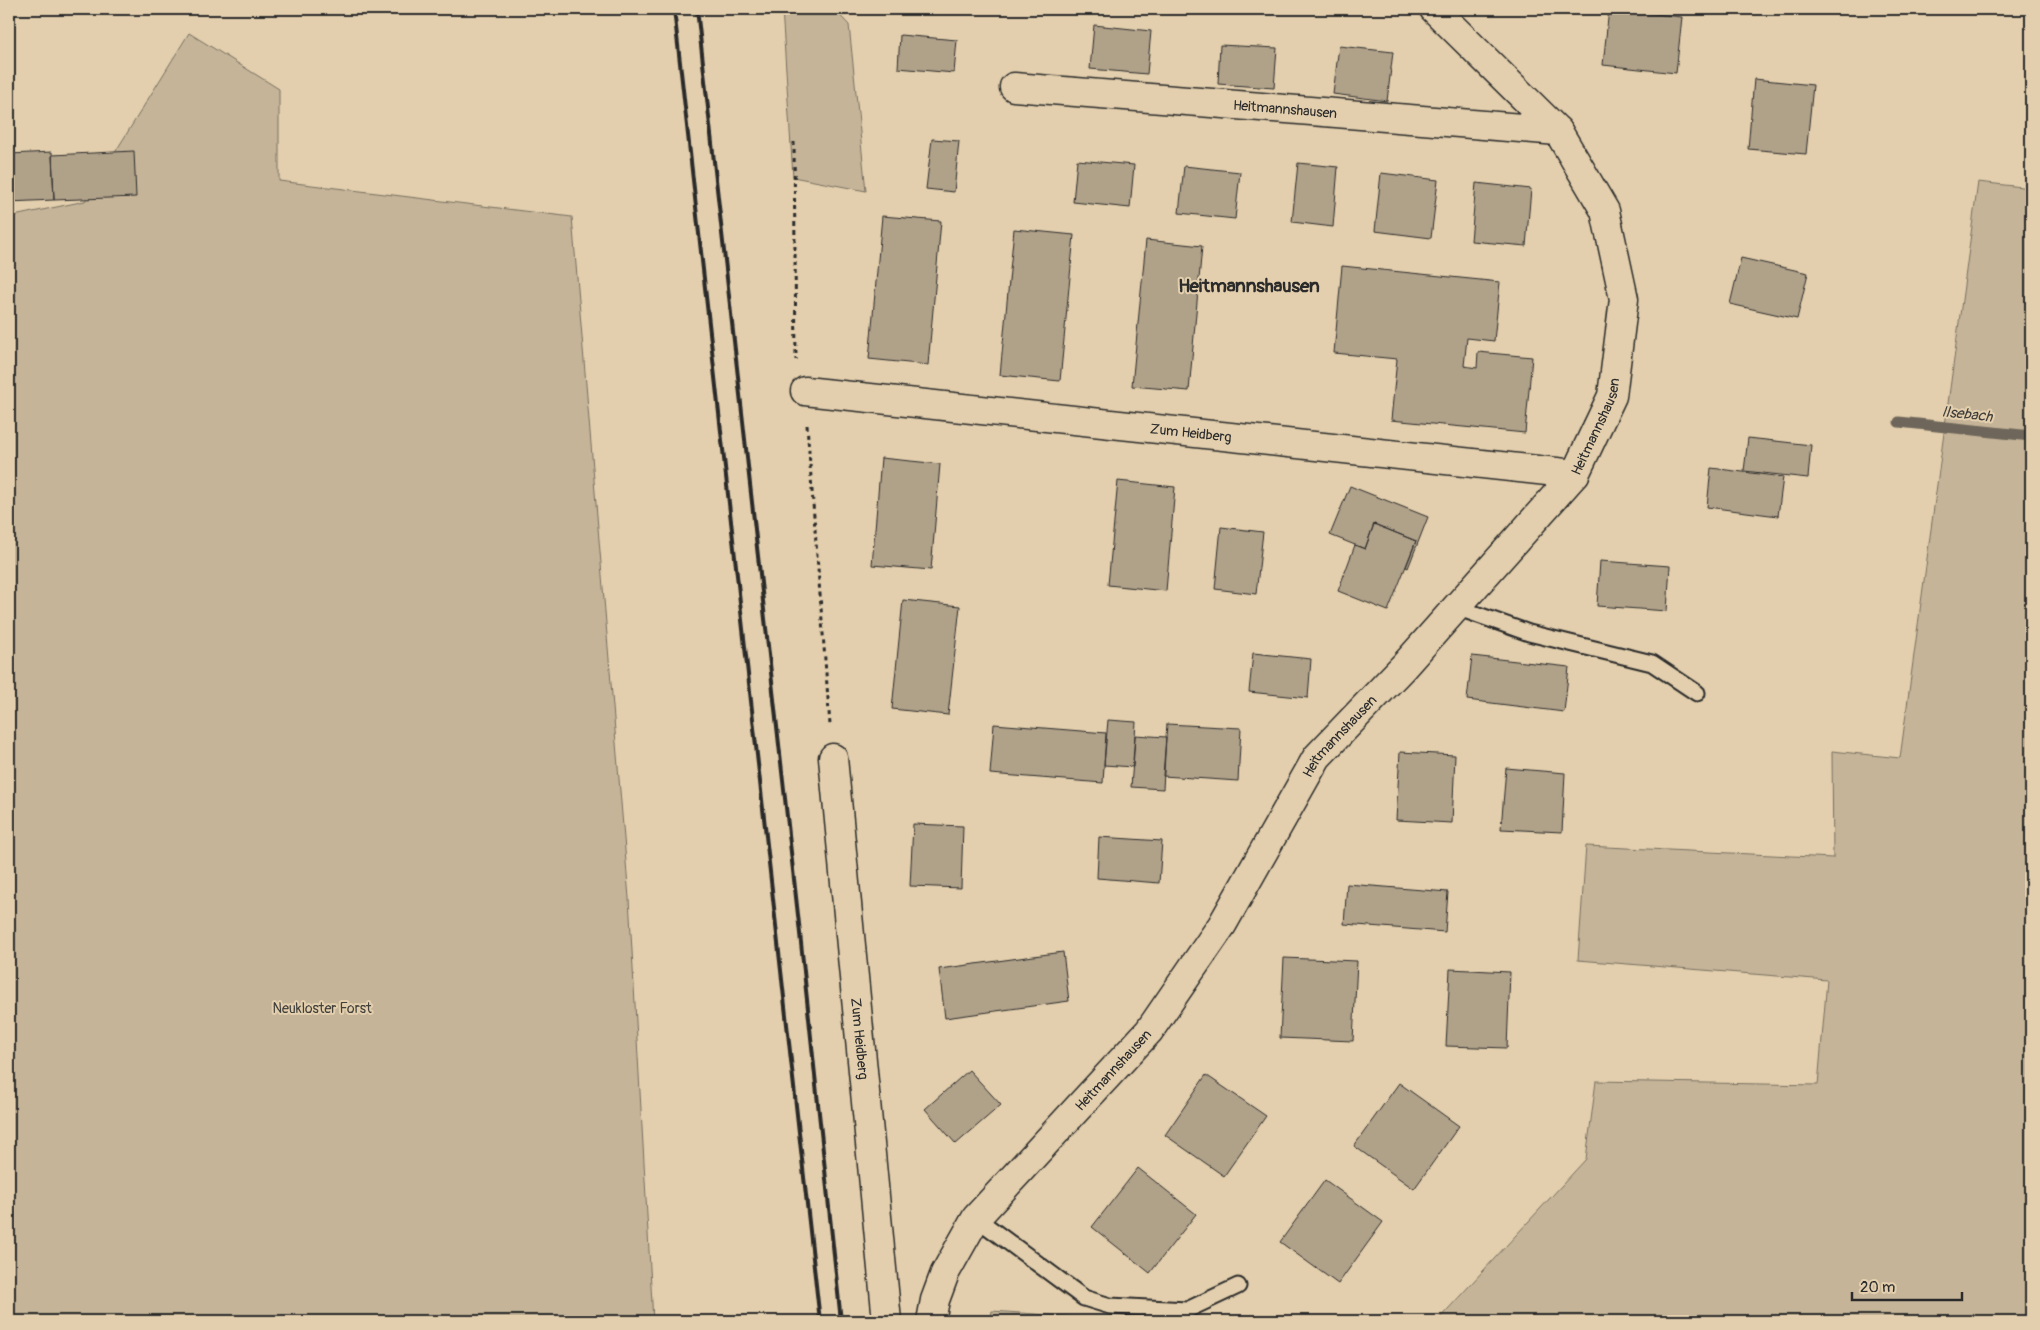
<svg xmlns="http://www.w3.org/2000/svg" width="2040" height="1330" font-family="Pangolin,sans-serif">
<rect width="100%" height="100%" fill="#e3cfad"/>
<filter id="ink" filterUnits="userSpaceOnUse"><feTurbulence type="fractalNoise" baseFrequency=".02" numOctaves="2"/><feDisplacementMap in="SourceGraphic" scale="10" xChannelSelector="R" yChannelSelector="G"/><feConvolveMatrix kernelMatrix="1 2 1 2 8 2 1 2 1" color-interpolation-filters="sRGB"/></filter>
<g filter="url(#ink)">
<path fill="#c5b498" stroke="#787062" d="M782,9h52l15,16 17,166 -73,-14z
M189,33l90,56v92l293,36 57,681 24,423h-644v-1104l76,-16z
M1978,182l53,6v1133h-594l149,-162 10,-78 222,4 9,-105 -249,-20 8,-114 247,12 -1,-107 68,7z
M992,1311l142,10h-144z"/>
<g fill="none" stroke-linecap="round" stroke-linejoin="round">
<path stroke="#6e665a" stroke-width="11" d="M1899,422l132,14"/>
</g>
<path fill="#b0a189" stroke="#2b2b2b" d="M1609,9l73,8 -6,56 -73,-8z
M1094,25l57,6 -4,43 -57,-5z
M900,35l57,5 -3,33 -56,-5z
M1220,45l57,3 -3,40 -56,-4z
M1339,46l54,6 -6,49 -54,-7z
M1754,79l59,6 -7,69 -58,-5z
M932,139l27,2 -5,51 -28,-3z
M134,151l2,46 -82,3 -2,-45z
M52,152l2,48 -45,2v-48z
M1077,160l57,5 -4,43 -57,-6z
M1298,163l40,4 -5,60 -41,-5z
M1184,166l56,6 -5,47 -56,-6z
M1381,173l57,7 -7,58 -56,-7z
M1476,183l55,6 -5,57 -55,-5z
M882,216l59,5 -13,144 -59,-6z
M1014,229l60,6 -14,146 -60,-6z
M1146,240l56,6 -13,145 -57,-5z
M1741,258l67,15 -11,46 -67,-15z
M1342,266l158,16 -6,59 -27,-3 -3,28 13,2 1,-16 54,5 -7,76 -134,-13 6,-61 -63,-6z
M1748,438l63,7 -3,33 -64,-7z
M881,458l59,6 -9,106 -59,-5z
M1711,468l72,9 -5,39 -71,-9z
M1118,481l57,6 -9,104 -58,-6z
M1350,486l78,31 -20,51 -2,-1 10,-26 -42,-17 -9,25 -35,-14z
M1374,524l42,17 -28,70 -50,-20 17,-46 10,4z
M1221,527l42,5 -7,62 -41,-5z
M1600,561l70,5 -3,45 -70,-5z
M903,600l57,6 -12,109 -56,-6z
M1253,653l58,6 -3,39 -59,-6z
M1472,656l97,11 -5,45 -97,-12z
M1108,720l28,2 -3,45 -29,-2z
M994,724l112,9 -3,50 -113,-9z
M1167,724l74,4 -3,53 -75,-5z
M1135,735l31,2 -3,52 -32,-2z
M1400,752l55,3 -3,68 -56,-3z
M1506,768l59,5 -3,59 -61,-3z
M913,824l50,2 -2,62 -51,-2z
M1099,837l63,4 -3,42 -62,-5z
M1347,884l101,8 -3,40 -101,-8z
M1063,952l6,49 -124,17 -6,-49z
M1284,958l73,3 -4,80 -73,-3z
M1450,969l60,3 -3,76 -61,-2z
M969,1070l32,35 -45,39 -31,-35z
M1206,1075l60,41 -42,60 -59,-41z
M1399,1083l60,43 -45,63 -60,-43z
M1138,1168l58,46 -46,59 -58,-46z
M1325,1180l58,42 -45,62 -58,-42z"/>
<g fill="none" stroke-linecap="round" stroke-linejoin="round">
<defs>
<path id="lane" d="M1456,607l73,26 123,30 45,30
M976,1218l108,80 26,8 77,4 51,-24"/>
<g id="street">
<path id="s1" d="M1014,87l544,44"/>
<path id="s2" d="M805,391l770,83"/>
<path id="s3" d="M833,758l54,563"/>
<path id="s4" d="M931,1321l4,-21 10,-27 31,-55 173,-187 73,-106 95,-168 87,-91 171,-192 37,-78 12,-97 -19,-88 -47,-80 -124,-122"/>
</g>
</defs>
<use href="#lane" stroke="#2b2b2b" stroke-width="19"/>
<use href="#street" stroke="#2b2b2b" stroke-width="31"/>
<path stroke="#2b2b2b" stroke-width="3" stroke-dasharray="4 4" stroke-linecap="butt" d="M794,142l2,218
M807,425l23,300"/>
<use href="#lane" stroke="#e3cfad" stroke-width="15"/>
<use href="#street" stroke="#e3cfad" stroke-width="28"/>
<path stroke="#2b2b2b" stroke-width="4" d="M674,9l146,1312
M697,9l102,915 42,397"/>
</g>
</g>
<g text-anchor="middle" stroke-width="4" stroke-linejoin="round" paint-order="stroke">
<g font-size="14" fill="#2b2b2b" stroke="#e3cfad">
<text dy="5" stroke="none"><textPath href="#s1" startOffset="272">Heitmannshausen</textPath></text>
<text dy="5" stroke="none"><textPath href="#s4" startOffset="1125">Heitmannshausen</textPath></text>
<text dy="5" stroke="none"><textPath href="#s2" startOffset="388">Zum Heidberg</textPath></text>
<text dy="5" stroke="none"><textPath href="#s4" startOffset="720">Heitmannshausen</textPath></text>
<text dy="5" stroke="none"><textPath href="#s3" startOffset="282">Zum Heidberg</textPath></text>
<text dy="5" stroke="none"><textPath href="#s4" startOffset="315">Heitmannshausen</textPath></text>
</g>
<g font-size="14" fill="#42403b" stroke="#e3cfad">
<text x="322" y="1013">Neukloster Forst</text>
</g>
<g font-size="15" font-style="italic" fill="#413f3b" stroke="#e3cfad">
<text transform="translate(1967 414) rotate(6)" y="5">Ilsebach</text>
</g>
<g font-size="19" font-weight="bold" fill="#2b2b2b" stroke="#e3cfad">
<text x="1249" y="292">Heitmannshausen</text>
</g>
</g>
<rect width="2040" height="1330" fill="none" stroke="#e3cfad" stroke-width="30"/>
<rect x="15" y="15" width="2010" height="1300" fill="none" stroke="#2b2b2b" stroke-width="2" filter="url(#ink)"/>
<path d="M1852 1292v8h110v-8" fill="none" stroke="#2b2b2b" stroke-width="2.5"/>
<text x="1860" y="1292" font-size="15" fill="#2b2b2b" stroke="#e3cfad" stroke-width="4" paint-order="stroke">20 m</text>
</svg>
